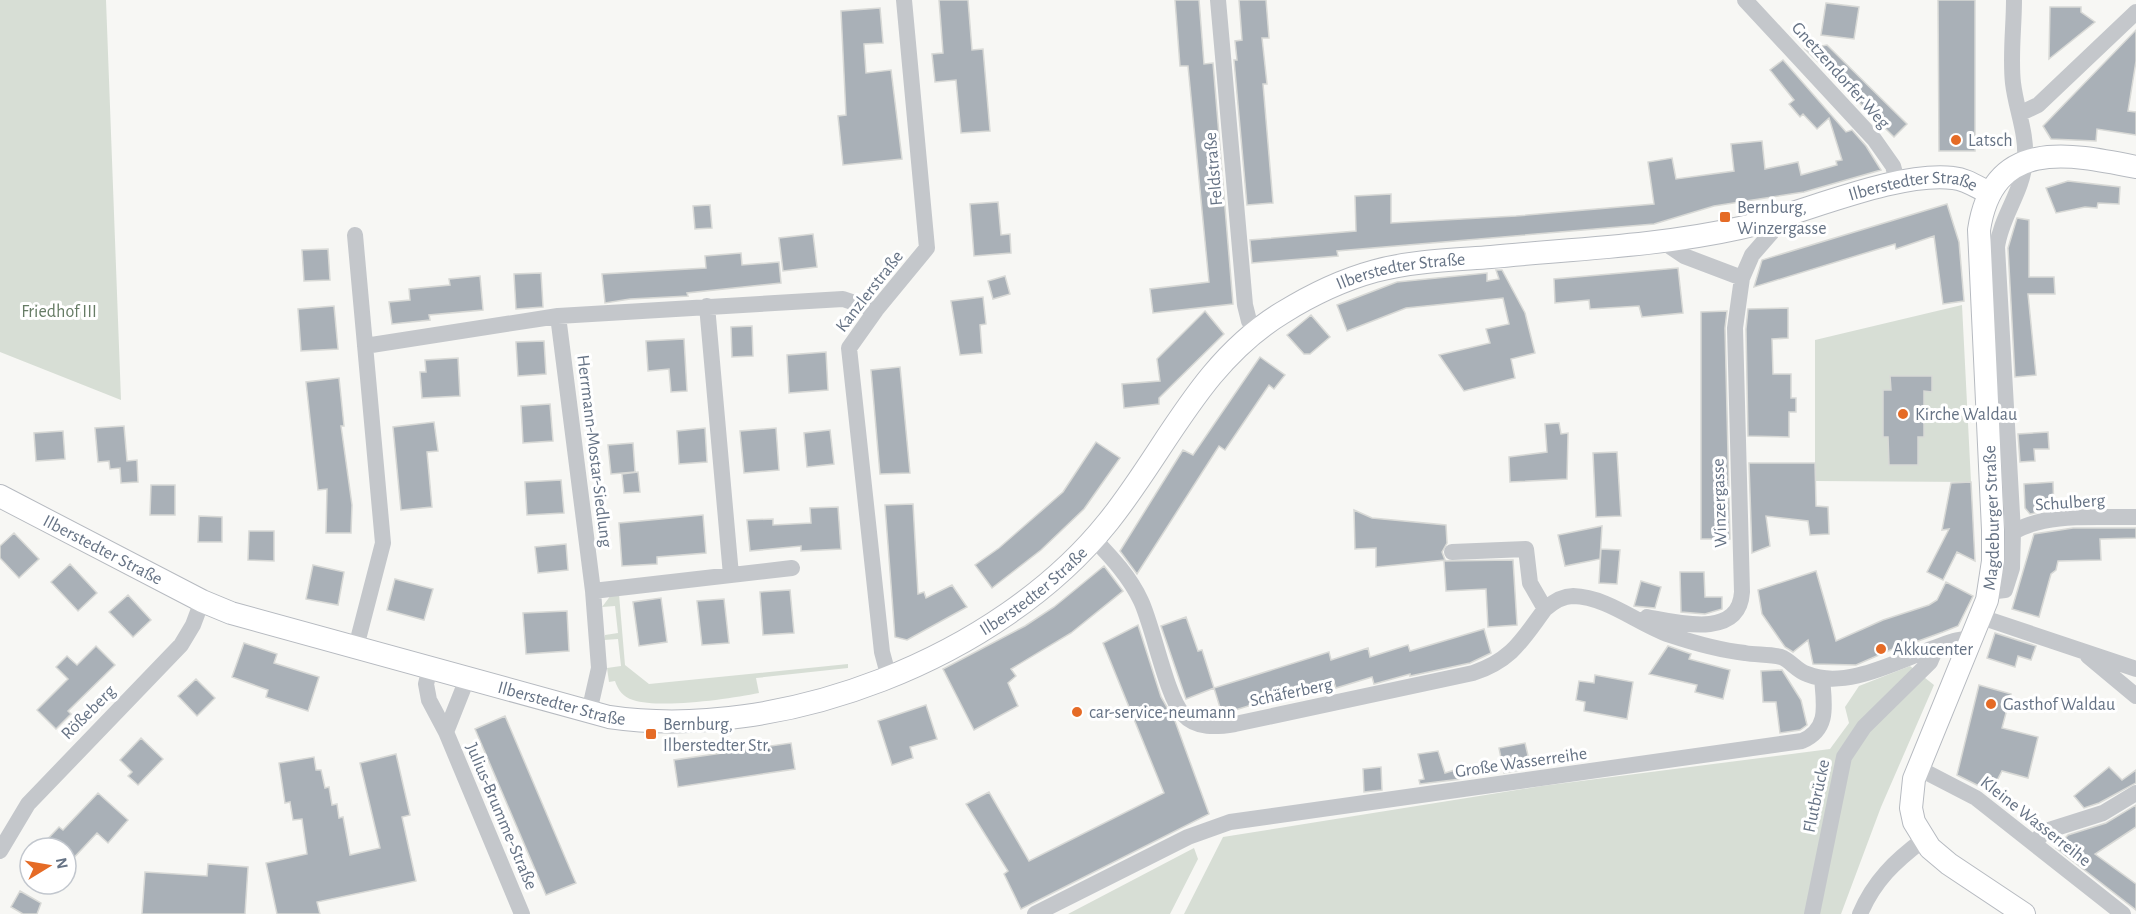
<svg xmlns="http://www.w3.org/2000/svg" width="2136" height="914" font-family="'Alegreya Sans',sans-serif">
<rect width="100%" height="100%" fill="#f7f7f4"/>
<path fill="#d7ded5" d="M0,0h106l15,400 -121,-48z
M1962,305l9,177 -156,-1v-141z
M619,594l6,71 24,19 199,-20v4l-92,10 3,15c-30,6 -98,16 -126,7 -10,-3 -15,-10 -18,-19l-6,1 -2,-14 14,-2 -3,-27 -14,1 1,-5 13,-2 -3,-27 -13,1 9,-12z
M1910,666l24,19 -53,122 -40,107h-657l39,-77 319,-51 288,-37 19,-26 -4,-16 14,-21z
M1194,848l4,11 -28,55h-102z"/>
<path fill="#a9b0b7" stroke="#d8d9d6" stroke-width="1.5" d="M939,0h29l4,50 11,-1 7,82 -29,2 -5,-53 -21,2 -3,-28 11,-1z
M1175,0h24l5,64 9,-1 20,241 -80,9 -3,-24 59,-7 -21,-216h-8z
M1239,0h27l3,38h-7l5,46h-4l10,119 -26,2 -13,-145h3l-2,-19 7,-1z
M1938,0h37v151h-36z
M1826,3l33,4 -5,32 -33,-4z
M2050,7h31v5l14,10 -46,37z
M880,8l3,35 -19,1 2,29 25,-3 11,89 -59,6 -5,-49 8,-1 -5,-104z
M2136,30v31l-8,50 8,1v23l-39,-6 -1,12 -45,-2 -8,-13z
M1827,45l80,79 -13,13 -89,-88z
M1783,60l63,72 6,-2 14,16 15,24 -77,22 -90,14 -60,18 -317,27 1,5 -86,7 -2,-23 106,-9 -1,-35 36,-2v29l125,-7 138,-12 -6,-42 24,-4 4,21 58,-8 -3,-27 31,-3 3,28 33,-7 3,13 36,-10 -1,-4 6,-1 -13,-42 -12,11 -14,-15 -3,3 -11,-13 5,-4 -24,-30z
M2068,181l52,6 -1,17 -21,-1 -1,5 -12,-1 -29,6 -10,-25z
M998,202l3,33 9,-1 1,19 -37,3 -4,-52z
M1947,204l12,38 5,59 -21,3 -9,-68 -38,13 -1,-5 -141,43 8,-27z
M710,205l2,23 -17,1 -2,-23z
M2017,218l12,2v57h25l1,17h-27l8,81 -21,2 -7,-129z
M813,234l4,33 -34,4 -4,-33z
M328,249l2,31 -26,1 -2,-31z
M741,253l1,12 37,-3 2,21 -94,10 1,3 -58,3 -25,4 -3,-29 104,-6 -1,-12z
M1678,268l5,45 -41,4 -3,-11 -49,3 -1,-9 -34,3 -1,-24z
M1496,270h6l23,43 10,40 -24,6 4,19 -51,13 -25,-36 51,-12 -4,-14 23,-5 -6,-26 -97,10 -59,23 -10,-26 60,-23 90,-9v8l12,-2z
M541,273l2,34 -27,2 -2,-35z
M480,276l3,34 -54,5 1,5 -38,4 -3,-22 21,-2 -1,-11 41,-4 -1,-6z
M1005,276l5,18 -17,5 -5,-18z
M983,297l3,27 -6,1 2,28 -22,2 -9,-54z
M334,306l4,43 -37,2 -3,-42z
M1788,308v30l-16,1 1,35h18v24h5v14h-7v25l-41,-1 -2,-107 2,-20z
M1205,311l19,23 -65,64v6l-35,4 -2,-24 38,-3 -3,-22z
M1727,311l-2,17 5,211h-29v-227z
M1311,315l19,22 -20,17h-6l-17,-19z
M752,326l1,30 -21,1 -1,-30z
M684,339l3,52 -16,1 -2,-23 -21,2 -2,-30z
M544,341l2,33 -28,2 -2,-34z
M826,352l2,38 -39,3 -2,-38z
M1260,357l25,18 -11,14 -5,-4 -44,65 -6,-4 -82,128 -17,-23 63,-101 10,5z
M458,358l2,38 -38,2 -2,-26h6l-1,-12z
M900,367l10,106 -30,1 -9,-104z
M1890,376h42v16l-8,-1v46h-6v28h-29l-1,-28h-5v-47h8z
M339,378l5,48h-3l11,79 -1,28h-25l1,-44 -9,1 -12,-108z
M550,404l3,37 -30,2 -2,-37z
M434,422l4,29 -11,1 5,55 -31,3 -8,-83z
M1559,423l2,11 7,-1 -1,46 -57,3 -1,-25 38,-5 -2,-28z
M124,426l3,35 10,-1 1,22 -17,1 -1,-15 -10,1 -1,-8 -11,1 -3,-34z
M705,428l2,34 -28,2 -2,-33z
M776,428l3,42 -35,3 -4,-42z
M830,430l4,34 -27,3 -3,-34z
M63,431l2,28 -29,2 -2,-28z
M2048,432l1,17h-15l1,12 -15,1 -2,-28z
M1096,442l24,16 -36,51 -43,41 -49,38 -17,-23 24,-17 64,-56z
M633,443l2,29 -24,2 -3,-29z
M1617,452l4,64 -25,1 -3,-64z
M1749,463h66l1,43 12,1 1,27 -19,1 -2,-14 -42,-5 4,30 -18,7z
M638,472l2,20 -16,1 -2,-19z
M561,480l3,33 -37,2 -2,-33z
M1971,482l4,79 -18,-9 -14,28 -16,-8 22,-43 -7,1 9,-47z
M2053,482l1,27 -24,5 -5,-6 -1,-24z
M151,485h24v30h-25z
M913,504l5,90 6,-2 2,6 26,-13 15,22 -60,33 -12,-3 -10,-132z
M838,507l3,42 -40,2v-5l-51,5 -3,-31 26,-1v6l38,-2 -1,-15z
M1354,510l18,8 74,7 1,18 -5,9 3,8 -69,7v-19l-21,1z
M703,515l3,38 -49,4v7l-35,2 -3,-43z
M199,516l23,1v25h-24z
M1602,526l-2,33 -35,7 -7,-31z
M2073,528h63v10l-36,1 1,21 -43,1 -2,9 -5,4 -12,43 -27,-8 22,-75z
M249,531h25v30l-26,-1z
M14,533l25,26 -20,19 -19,-20v-12z
M566,544l2,26 -30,3 -3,-26z
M1601,549l19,1 -3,34 -18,-1z
M1513,560l4,65 -29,2 -2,-38 -40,2 -2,-30z
M70,564l27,29 -19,18 -27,-29z
M313,565l31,7 -6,33 -32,-6z
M1104,566l19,25 -52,42 -60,36 5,7 -8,7 10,23 -44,24 -31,-61 82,-43 29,-19z
M1816,571l20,70 47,-21 46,-15 8,-5 9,-18 27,14 -15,30 -15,6 -33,12 -1,-2 -53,23 -43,-1 -5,-24 -15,12 -8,-5 -23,-33 -4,-24z
M1680,572h24l1,25h17v12l-17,5 -24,-2z
M395,579l38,10 -9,31 -37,-10z
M1641,581l20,6 -6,21 -21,-2z
M790,590l4,43 -31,2 -3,-43z
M128,595l23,25 -18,17 -24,-25z
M661,598l6,44 -28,4 -6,-44z
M724,599l5,44 -27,2 -5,-44z
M567,611l2,40 -43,3 -3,-41z
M1186,617l12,34 4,-1 12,38 -28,11 -25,-73z
M1138,625l23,72 14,24 34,93 -188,95 -17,-35 4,-3 -42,-67 23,-12 40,69 135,-68 -61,-150z
M1484,629l7,24 -21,10 -60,13v-2l-36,10 -2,-7 -36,11 -3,-8 -111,34 -8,-26 115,-36 2,8 37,-12 2,9 38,-12 2,6z
M1995,633l41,13 -5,14 -13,-4 -3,11 -28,-9z
M244,643l33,11 -3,9 45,14 -11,34 -42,-14 2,-7 -36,-13z
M96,646l19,19 -47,46 3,3 -15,15 -19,-19 31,-31 -12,-12 11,-11 10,9z
M1668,646l23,8 -2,5 41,11 -7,29 -28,-7 2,-7 -48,-11z
M1782,670l19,30 6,25 -7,5 -20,3 -4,-31h-13l-2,-31z
M1595,675l38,7 -6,37 -43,-8 1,-9 -9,-2 3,-19 15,2z
M196,679l19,19 -18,18 -19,-20z
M1979,685l32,9 -9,34 36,9 -10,41 -26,-7 -11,21 -34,-17z
M926,705l11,34 -27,8 3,11 -21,7 -14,-44z
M505,716l71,167 -30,12 -71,-166z
M141,738l22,21 -25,26 -10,-9 4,-4 -12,-12z
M791,743l4,26 -117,18 -4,-27z
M1525,743l6,25 -27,5 -5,-25z
M1438,751l7,22 13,-4 3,10 -41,5 -1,-4 5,-1 -6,-25z
M396,754l14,61 -8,2 14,64 -99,21 3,12h-43l-11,-51 41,-9 -5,-35 -9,1 -3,-18 -5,1 -6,-40 35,-6 2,13h5l4,18 4,-1 3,18 5,-1 2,14 4,-1 7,38 30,-7 -20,-85z
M1381,767l1,23 -18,2 -1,-23z
M2109,767l13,13 14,-10v13l-37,20 -15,5 -10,-12z
M98,793l30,27 -20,23 -11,-10 -31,33v-18h-27l20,-21 4,3z
M2136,805v22l-41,27 41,30v26l-80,-62 12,-13 38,-12z
M208,864l40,3 -3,47h-103l3,-42 62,4z
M20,891l21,12 -4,11h-14l-12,-7z"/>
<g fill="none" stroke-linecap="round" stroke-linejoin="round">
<defs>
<g id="secondary">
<path id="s1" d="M0,496l202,105 29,12 378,104c172,25 390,-59 499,-195 58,-72 92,-159 174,-209 29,-18 60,-33 93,-42 37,-10 77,-11 116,-14 83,-8 168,-11 249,-29 60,-13 155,-57 213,-50 13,1 24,9 36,15"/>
<path id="s2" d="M2024,914l-75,-50 -19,-16 -16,-26 -3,-14 3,-29 73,-179 6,-39v-31l-14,-300c14,-92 88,-77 157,-63"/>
</g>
</defs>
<use href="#secondary" stroke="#b6bac0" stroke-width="24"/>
<path stroke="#c4c7cb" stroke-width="16" d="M1218,0l27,305 4,16 6,11
M1745,0l129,139 19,27 5,18
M2021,113l17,-8 98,-93
M355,235l28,308 -27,104
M1662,241l22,15 58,22
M707,306l24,269
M558,316l35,275 6,77 -10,44
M365,346l193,-30 285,-17 33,11
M2013,532l-16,-285c4,-31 26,-55 28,-87 2,-27 -9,-51 -12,-77 -3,-27 1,-56 1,-83
M1094,539c18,19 36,38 47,62 12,25 26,97 42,113 13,15 34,13 52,10l238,-51c39,-13 49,-33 72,-64 8,-7 17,-13 28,-13 35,1 65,28 97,39 24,8 49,15 75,18 11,2 25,1 36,4 9,3 16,14 26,17 39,16 90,-13 127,-26 12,-4 26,-11 39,-8
M1452,552l74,-3 4,34 15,26
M593,591l199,-23
M1988,592l17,-2 7,-22 1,-36c35,-20 83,-14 123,-15
M1647,617c32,6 92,22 95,-25l-7,-264 7,-50 10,-23 20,-23 6,-14
M1981,617l155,52
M2088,656l48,40
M430,668l-4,16 3,16 17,32 76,182
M889,678l-7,-26 -33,-304 27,-38 51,-62 -23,-248
M446,732l21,-53
M1918,768l58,30 147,116
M2035,844l8,-12 60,-19 33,-20
M0,851l28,-47 153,-159 12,-20 9,-24
M1035,914l153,-77 42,-15 572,-81c28,-12 22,-37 20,-63
M1812,914l32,-157 20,-30 66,-65 6,-14
M1860,914c14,-33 35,-53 63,-74"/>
<use href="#secondary" stroke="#fff" stroke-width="22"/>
</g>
<g fill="#e56b26" stroke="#fff" stroke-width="2">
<circle cx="1956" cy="140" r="6"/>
<rect x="1719" y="211" width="12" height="12" rx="3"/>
<circle cx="1903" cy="414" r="6"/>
<circle cx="1881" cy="649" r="6"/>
<circle cx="1991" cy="704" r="6"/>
<circle cx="1077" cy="712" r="6"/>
<rect x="645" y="728" width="12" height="12" rx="3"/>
</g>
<g text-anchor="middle" stroke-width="6" stroke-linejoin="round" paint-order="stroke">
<g font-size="18" fill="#667385" stroke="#fff">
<text transform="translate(1841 75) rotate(48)" y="6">Gnetzendorfer Weg</text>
<text transform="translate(1213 169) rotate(-95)" y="6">Feldstraße</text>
<text dy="6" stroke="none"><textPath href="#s1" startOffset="2132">Ilberstedter Straße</textPath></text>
<text dy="6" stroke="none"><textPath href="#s1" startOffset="1610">Ilberstedter Straße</textPath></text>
<text transform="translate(869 291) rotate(-52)" y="6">Kanzlerstraße</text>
<text transform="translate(595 451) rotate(83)" y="6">Herrmann-Mostar-Siedlung</text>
<text transform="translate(2070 502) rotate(-4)" y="6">Schulberg</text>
<text transform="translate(1719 503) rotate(-92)" y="6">Winzergasse</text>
<text dy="6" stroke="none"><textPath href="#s2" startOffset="465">Magdeburger Straße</textPath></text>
<text dy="6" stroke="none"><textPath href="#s1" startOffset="116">Ilberstedter Straße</textPath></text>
<text dy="6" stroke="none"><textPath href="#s1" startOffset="1106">Ilberstedter Straße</textPath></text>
<text transform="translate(1291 692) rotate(-12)" y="6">Schäferberg</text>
<text dy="6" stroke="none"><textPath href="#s1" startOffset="602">Ilberstedter Straße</textPath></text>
<text transform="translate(88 712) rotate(-45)" y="6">Rößeberg</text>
<text transform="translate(1521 762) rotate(-8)" y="6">Große Wasserreihe</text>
<text transform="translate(1816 796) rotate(-78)" y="6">Flutbrücke</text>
<text transform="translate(502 816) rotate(67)" y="6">Julius-Brumme-Straße</text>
<text transform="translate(2036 821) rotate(38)" y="6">Kleine Wasserreihe</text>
</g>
<g font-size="18" fill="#667385" stroke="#fff" text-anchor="start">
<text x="1968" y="146">Latsch</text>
<text x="1737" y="213">Bernburg,<tspan x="1737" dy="21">Winzergasse</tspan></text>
<text x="1915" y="420">Kirche Waldau</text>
<text x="1893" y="655">Akkucenter</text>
<text x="2003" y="710">Gasthof Waldau</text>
<text x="1089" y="718">car-service-neumann</text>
<text x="663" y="730">Bernburg,<tspan x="663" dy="21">Ilberstedter Str.</tspan></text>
</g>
<g font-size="18" fill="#667c65" stroke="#fff">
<text x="59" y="317">Friedhof III</text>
</g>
</g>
<g transform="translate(48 866) rotate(79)"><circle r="28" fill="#ffffff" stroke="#c2c7ce" stroke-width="1.5"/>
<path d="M0-4.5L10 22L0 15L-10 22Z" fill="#e56b26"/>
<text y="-9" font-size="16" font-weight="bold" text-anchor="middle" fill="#667385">N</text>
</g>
</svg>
